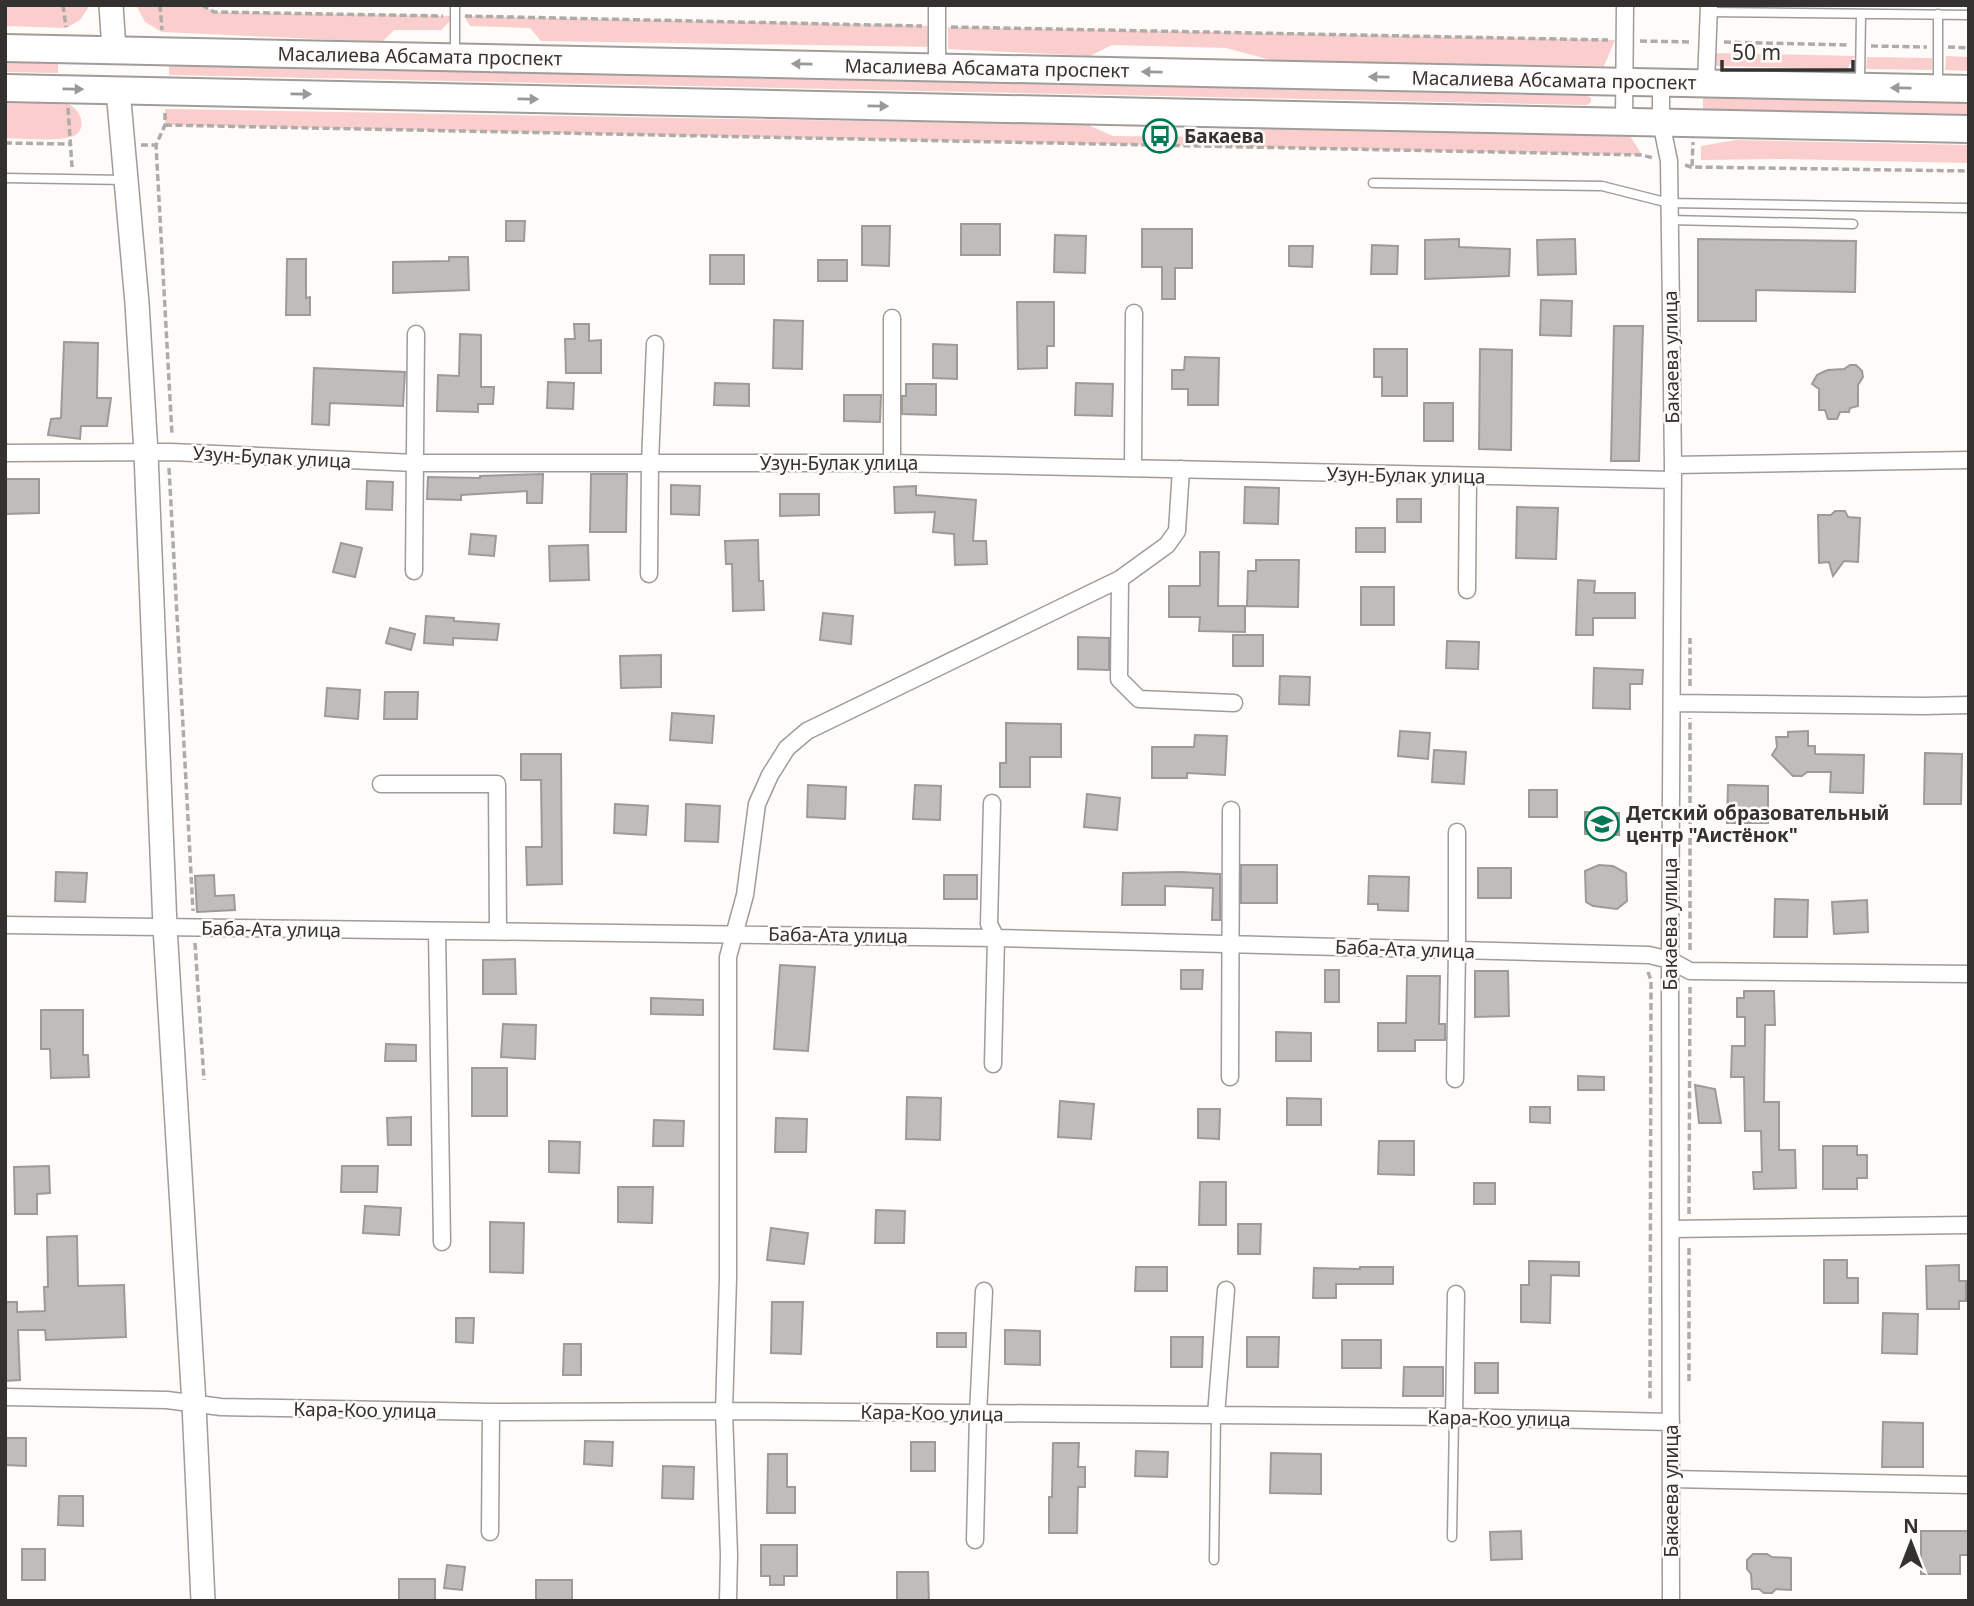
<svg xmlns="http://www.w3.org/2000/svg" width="1974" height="1606" font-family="'Noto Sans',sans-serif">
<rect width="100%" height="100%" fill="#fffbf8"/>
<path fill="#facecd" d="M5,5h85l-10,15 -14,8 -61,-2z
M136,5h66l12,7 241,4 -14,14h-47l-12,12 -220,-10 -17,-10z
M464,16l473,10v21l-396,-6 -11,-13 -60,-2z
M948,27l667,13 -11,26 -329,-5 -49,-13 -114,-3 -22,11 -142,-7z
M1714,53l141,3 -8,13 -131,-3z
M1946,56l23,1v14l-24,-1z
M1867,57l65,1v12l-66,-1z
M5,62l53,1v10l-53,-1z
M169,65l1418,31 4,2v4l-4,3 -1418,-30z
M1703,97l266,6v11l-266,-5z
M5,103c17,1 47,-2 62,1 12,3 20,21 10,30 -11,9 -57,4 -72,4z
M165,109l923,16 25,11 104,1 42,-8 362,4 9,3 12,19 -1477,-30z
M1736,140l233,5v18l-185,-4 -83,1v-14z"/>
<path fill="#bfbdb9" stroke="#9d9b97" stroke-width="2" d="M506,221h19l-1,20h-18z
M961,224h39v31h-39z
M862,226h28l-1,40 -27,-1z
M1142,229h50v39h-17v31h-13v-32h-20z
M1055,235l31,1 -1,37 -31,-1z
M1459,239v8l51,2 -1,27 -84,3v-39z
M1575,239l1,35 -38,1 -1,-35z
M1698,239l158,2 -1,51 -99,-2v31h-58z
M1372,245l26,1 -1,28h-26z
M1289,246h24l-1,21 -23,-1z
M710,255h34v29h-34z
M449,257h19l1,33 -76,3v-31l56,-1z
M287,259h19v39l4,-1v18h-24z
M818,260h29v21h-29z
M1541,300l31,1 -1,35 -31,-1z
M1017,302h37v44h-7v22l-29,1z
M774,320l29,1 -1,48 -29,-1z
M574,324h15v17l12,-1v33h-35l-1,-34h10z
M1614,326h29l-4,135h-28z
M460,334l21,1v52h13l-1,17h-15v8l-41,-1 1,-36 21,1z
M64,342l34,1 -1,55h14l-4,28h-26l-1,13 -32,-4 3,-16 10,-1z
M933,344l24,1v34l-24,-1z
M1374,349h33v47h-25v-19h-8z
M1480,349l32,1 -1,100 -32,-1z
M1185,357l34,1 -1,47h-30v-16h-16v-19h12z
M1850,365h6l6,6 1,6 -5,8v21l-8,2 -1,4h-9l-3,7h-9l-3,-9h-6v-21l-7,-5 5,-9 6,-3 5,-2 16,-1z
M314,368l91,4 -2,34 -73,-3 -1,22 -17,-1z
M548,382l26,1 -1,26 -26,-1z
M715,383l34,1v22l-35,-1z
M1076,383l37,1 -1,32 -37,-1z
M906,384h30v31l-34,-1v-18h4z
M844,395h37l-1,27 -36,-1z
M1424,403h29v38h-29z
M543,474l-1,29h-15v-12l-66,4v5l-34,-1 1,-22 52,1v-2z
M591,474h36l-1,58h-36z
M5,479h34v34l-34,1z
M367,481l26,1 -1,28 -26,-1z
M671,485l29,1 -1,29 -28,-1z
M916,486v9l60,5 -3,41h13l1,23 -32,1 -1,-31 -21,-2 2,-20 -40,1 -1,-26z
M1245,487l34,1 -1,36 -34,-1z
M780,494h39v21l-39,1z
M1397,499h24v23h-24z
M1517,507l41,1 -2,51 -40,-1z
M1835,511h10l3,6 12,1 -2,44 -14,-1 -11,15 -4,-14 -10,1 -1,-48h13z
M1356,528h29v24h-29z
M471,534l25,2 -2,20 -25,-2z
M758,540l1,41h4l1,29 -31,1 -1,-47h-6l-1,-23z
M341,543l21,5 -7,29 -22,-5z
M588,545l1,35 -39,1 -1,-35z
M1200,552h19l-1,54h27v26l-46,-1 1,-14h-31v-31h31z
M1256,560h43l-1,47 -51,-1 1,-35h8z
M1578,580l17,1 -1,12h41v25h-42v17h-17z
M1361,587h33v38h-33z
M823,613l30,3 -2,28 -31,-4z
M426,616l28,2v3l45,3 -2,16 -44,-2v7l-29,-2z
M390,628l25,6 -4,16 -25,-7z
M1233,635h30v31h-30z
M1078,637l31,1v32l-31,-1z
M1447,641l32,1 -1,27 -32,-1z
M661,655v32l-40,1 -1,-32z
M1594,668l49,2 -1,14h-12v25l-37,-1z
M1280,676l30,1 -1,28 -30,-1z
M327,688l33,2 -2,29 -33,-3z
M385,692h33l-1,27h-33z
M672,713l42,3 -2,27 -42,-3z
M1006,723l55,1v33h-31v30h-30v-24h6z
M1400,731l30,2 -2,26 -30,-3z
M1808,731v15h7v8l49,1 -1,38 -33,-1 1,-20h-24l-5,4h-9l-21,-21 5,-8 -1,-10h12v-5z
M1195,735l32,1 -2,39 -38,-2v5h-35v-31h42z
M1434,750l32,2 -2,32 -32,-2z
M1925,753l37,1 -1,50h-37z
M521,754h40l1,130 -35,1 -1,-38h16l-1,-67h-20z
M808,785l38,2 -1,32 -38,-2z
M915,785l26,1 -1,34 -27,-1z
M1728,785l40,1v37h-41z
M1529,790h28v27h-28z
M1087,794l33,4 -3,32 -33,-3z
M615,804l33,2 -2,29 -32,-2z
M686,804l34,2 -2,36 -33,-1z
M1585,812l34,1v22l-34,-1z
M1241,865h36v38h-36z
M1599,865l14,1 13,7 1,28 -10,8 -24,-3 -7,-4 -1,-31z
M1478,868h33v30h-33z
M56,872l31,1 -2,29 -30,-1z
M1181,872l39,2v46h-8l1,-32 -48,-2v19h-43l1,-32z
M214,875l1,21 19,-1 1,15 -38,2 -2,-36z
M944,875h33v24h-33z
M1369,876l40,1 -1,34 -30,-1v-6h-10z
M1775,899l33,1 -1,37h-33z
M1867,900l1,32 -34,2 -2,-32z
M515,959l1,35h-33v-34z
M780,965l35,2 -7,84 -34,-2z
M1181,970h22l-1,19h-21z
M1325,970h14v32h-14z
M1475,971h33l1,45 -34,1z
M1407,976h33l-1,48h6v16h-30v11h-37v-28h28z
M1744,991h30l1,34h-10l-1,77h15v48h16l1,38 -42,1 -1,-17h9l-1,-41h-16l-1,-54h-13l1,-31h13v-29h-8v-19h7z
M651,998l52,2v15l-52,-1z
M41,1010h42v45h5l1,22 -38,1 -1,-29h-9z
M503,1024l33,1 -1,34 -34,-2z
M1276,1032l35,1v28h-35z
M386,1044l30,1v16h-31z
M472,1068h35v48h-35z
M1578,1076l26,1v13h-26z
M1695,1085l20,4 6,34h-22z
M907,1097l34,1 -1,42 -34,-1z
M1287,1098l34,1v26h-34z
M1060,1101l34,3 -3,35 -33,-2z
M1530,1107h20v16l-20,-1z
M1198,1109h22l-1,30 -21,-1z
M411,1117v28h-23l-1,-27z
M776,1118l31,1 -1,33h-31z
M654,1120l30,1 -1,25h-30z
M549,1141l31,1 -1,31 -30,-1z
M1379,1141h35v34l-36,-1z
M1823,1146h34v9h10v23h-10v11h-34z
M49,1166l1,27 -13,1v20h-22l-1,-47z
M342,1166h36l-1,26h-36z
M1200,1182h26v43h-27z
M1474,1183h21v21h-21z
M618,1187h35l-1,36 -34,-1z
M365,1206l36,2 -2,27 -36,-2z
M876,1210l29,1 -1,32h-29z
M490,1222l34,1 -1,50 -33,-1z
M1238,1224h23l-1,30h-22z
M771,1228l37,5 -4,31 -37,-4z
M77,1236l1,50 46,-1 2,52 -80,3 -1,-10h-27l2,50 -15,1v-79h12v10l28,-1 -1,-24h4l-1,-50z
M1824,1260h23v18h11v25h-34z
M1529,1261l50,1v14l-28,-1 -1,48 -29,-1v-37h8z
M1959,1265v16h7v20h-7v8h-32l-1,-43z
M1136,1267h31v24h-32z
M1360,1267h33v17h-57v14h-23l1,-30 46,1z
M772,1302h31l-2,52 -30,-1z
M1883,1313l35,1 -1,40 -35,-1z
M456,1318h18l-1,25 -17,-1z
M1005,1330l35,1v34l-35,-1z
M937,1333h29v14h-29z
M1171,1337h32l-1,30h-31z
M1247,1337h32l-1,30h-31z
M1342,1340h39v28h-39z
M564,1344h17v31h-18z
M1475,1363h23v30h-23z
M1404,1367h39v29h-40z
M1883,1422l40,1v44h-41z
M5,1438h21v28l-21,-1z
M585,1441l28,1 -1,24 -28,-2z
M911,1442h24v29h-24z
M1053,1443h26l-1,24h7v20h-7l-1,46h-28v-36h3z
M1136,1451l32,1 -1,25 -32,-1z
M1271,1453l50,1v40l-51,-1z
M768,1454h19v33h8v26h-28z
M663,1466l31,1 -1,32 -31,-1z
M59,1496h24v30l-25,-1z
M1521,1531l1,28 -31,1 -1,-28z
M1921,1531h48v24h-9v19h-39z
M761,1545h36v31h-13v9h-14v-9h-9z
M22,1549h23v31h-23z
M1753,1554h14l5,3 19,1v32l-15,-1 -4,4h-8l-5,-4h-7l-1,-15 -4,-5v-9z
M447,1565l18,2 -3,23 -18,-2z
M897,1572h31l1,29h-32z
M399,1579h36v22h-36z
M536,1580h36v21h-36z"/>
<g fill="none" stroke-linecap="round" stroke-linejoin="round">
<defs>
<path id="lane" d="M455,5v49
M1709,12l260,3
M1938,14v71
M1860,81l1,-67
M5,178l120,2
M1373,183l229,3 67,17 298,5
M1669,220l184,4
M1452,1537l2,-120
M1214,1560l2,-145"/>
<path id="street" d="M937,67v-62
M1661,83v39l8,39 4,304 -3,495 1,641
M1706,84l3,-79
M1624,121l1,-116
M892,318v145
M5,453l166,-1 244,11h477l781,17
M1673,465l296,-5
M1133,468l1,-155
M414,571l2,-237
M649,574l1,-112 5,-118
M1120,579l-1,100 20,20 95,4
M1467,590l1,-113
M1672,703l252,3 45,-1
M381,784h116l1,147
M992,803l-3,121 7,14 -3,126
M5,925l991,13 653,17 21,5 20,11 279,3
M437,931l5,311
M1230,1077l1,-267
M1455,1079l2,-129v-118
M1671,1229l298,-4
M5,1397l162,3 54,7 270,5 233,-1 492,4 238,2 217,5
M1216,1415l10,-125
M1454,1417l2,-123
M1671,1479l298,6
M490,1532l1,-120
M975,1540l3,-126 6,-123
M728,1601l1,-46 -5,-144 4,-132v-322l17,-62 12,-91 13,-29 17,-27 20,-17 313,-152 47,-34 10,-14 4,-62"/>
<path id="secondary" d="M111,5l3,44
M118,90l19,213 9,150 19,474 29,477 9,197"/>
<path id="primary" d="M5,48l1964,41
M5,88l1964,41"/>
</defs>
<use href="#lane" stroke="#9f9c99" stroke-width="11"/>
<use href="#street" stroke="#9f9c99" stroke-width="19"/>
<use href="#secondary" stroke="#9f9c99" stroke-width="26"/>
<use href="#primary" stroke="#9f9c99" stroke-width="30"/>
<path stroke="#aeaba8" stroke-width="3.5" stroke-dasharray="7 3.5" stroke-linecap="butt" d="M63,5l3,22
M160,5l2,25
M202,5l12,7 229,4
M465,16l457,10
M951,27l657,13
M1640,41l52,1
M1724,42l126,3
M1871,46l56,1
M1948,47l21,1
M68,108l4,59
M165,113v12l-9,20 16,290
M165,125l1477,30 11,3
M5,143l64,1
M141,145h15
M1685,165l6,2 278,4
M1692,166l1,-24
M169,468l24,443
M1690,686v-48
M195,943l9,137
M1690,950v-232
M1648,972l3,8 -1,420
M1689,1214l1,-227
M1689,1381v-136"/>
<use href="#lane" stroke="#fff" stroke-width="8"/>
<use href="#street" stroke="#fff" stroke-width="16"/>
<use href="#secondary" stroke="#fff" stroke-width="23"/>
<use href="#primary" stroke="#fff" stroke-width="26"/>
</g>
<defs><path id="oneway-solid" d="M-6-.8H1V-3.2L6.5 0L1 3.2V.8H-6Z" transform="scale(1.75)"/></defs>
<g fill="#9a9898">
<use href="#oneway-solid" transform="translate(802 64) rotate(-179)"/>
<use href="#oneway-solid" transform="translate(1152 72) rotate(-179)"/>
<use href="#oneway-solid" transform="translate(1379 77) rotate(-179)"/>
<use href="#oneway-solid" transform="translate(1901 88) rotate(-179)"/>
<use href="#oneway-solid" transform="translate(73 89) rotate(1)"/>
<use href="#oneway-solid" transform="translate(301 94) rotate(1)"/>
<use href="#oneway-solid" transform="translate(528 99) rotate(1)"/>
<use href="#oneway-solid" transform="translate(878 106) rotate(1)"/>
</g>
<defs>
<symbol id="bus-ring" viewBox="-11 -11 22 22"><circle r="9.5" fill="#fffbf8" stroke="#007855" stroke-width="1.5"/><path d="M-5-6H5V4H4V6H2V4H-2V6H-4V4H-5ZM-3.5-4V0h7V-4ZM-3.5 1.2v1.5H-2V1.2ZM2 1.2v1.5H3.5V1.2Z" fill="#007855"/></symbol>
<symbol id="school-ring" viewBox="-11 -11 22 22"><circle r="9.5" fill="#fffbf8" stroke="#007855" stroke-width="1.5"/><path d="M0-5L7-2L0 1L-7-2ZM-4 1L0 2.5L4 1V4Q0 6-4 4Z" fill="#007855"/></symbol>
</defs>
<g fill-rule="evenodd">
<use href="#bus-ring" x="1141" y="117" width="38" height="38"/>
<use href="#school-ring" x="1583" y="805" width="38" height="38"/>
</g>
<g text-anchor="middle" stroke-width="5" stroke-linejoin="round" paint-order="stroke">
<g font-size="19" fill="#343231" stroke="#fffbf8">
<text transform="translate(420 56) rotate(1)" y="7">Масалиева Абсамата проспект</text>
<text transform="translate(987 68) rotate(1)" y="7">Масалиева Абсамата проспект</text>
<text transform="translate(1554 80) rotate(1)" y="7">Масалиева Абсамата проспект</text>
<text transform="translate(1671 357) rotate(-91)" y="7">Бакаева улица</text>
<text transform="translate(272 457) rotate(3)" y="7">Узун-Булак улица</text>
<text x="839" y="470">Узун-Булак улица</text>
<text transform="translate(1406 475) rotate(1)" y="7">Узун-Булак улица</text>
<text transform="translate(1670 924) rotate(-90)" y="7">Бакаева улица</text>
<text transform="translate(271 929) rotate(1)" y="7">Баба-Ата улица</text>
<text transform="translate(838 935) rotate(1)" y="7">Баба-Ата улица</text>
<text transform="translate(1405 949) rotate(2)" y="7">Баба-Ата улица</text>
<text transform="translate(365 1410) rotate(1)" y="7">Кара-Коо улица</text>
<text transform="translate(932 1413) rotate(1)" y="7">Кара-Коо улица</text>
<text transform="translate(1499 1418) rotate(1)" y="7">Кара-Коо улица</text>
<text transform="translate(1671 1491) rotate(-90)" y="7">Бакаева улица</text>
</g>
<g font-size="19" font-weight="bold" fill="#343231" stroke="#fffbf8" text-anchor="start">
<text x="1184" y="143">Бакаева</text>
<text x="1626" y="820">Детский образовательный<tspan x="1626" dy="22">центр "Аистёнок"</tspan></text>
</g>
</g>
<rect width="1974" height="1606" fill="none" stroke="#343231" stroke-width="14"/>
<g transform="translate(1911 1543)" stroke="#fffbf8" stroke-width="5" paint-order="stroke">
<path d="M0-5L12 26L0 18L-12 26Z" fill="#343231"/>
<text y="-10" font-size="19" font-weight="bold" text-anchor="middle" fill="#343231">N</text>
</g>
<path d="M1722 60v10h131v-10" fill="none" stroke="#343231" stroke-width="3.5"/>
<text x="1732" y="60" font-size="21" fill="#343231" stroke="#fffbf8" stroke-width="5" paint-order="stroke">50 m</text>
</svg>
